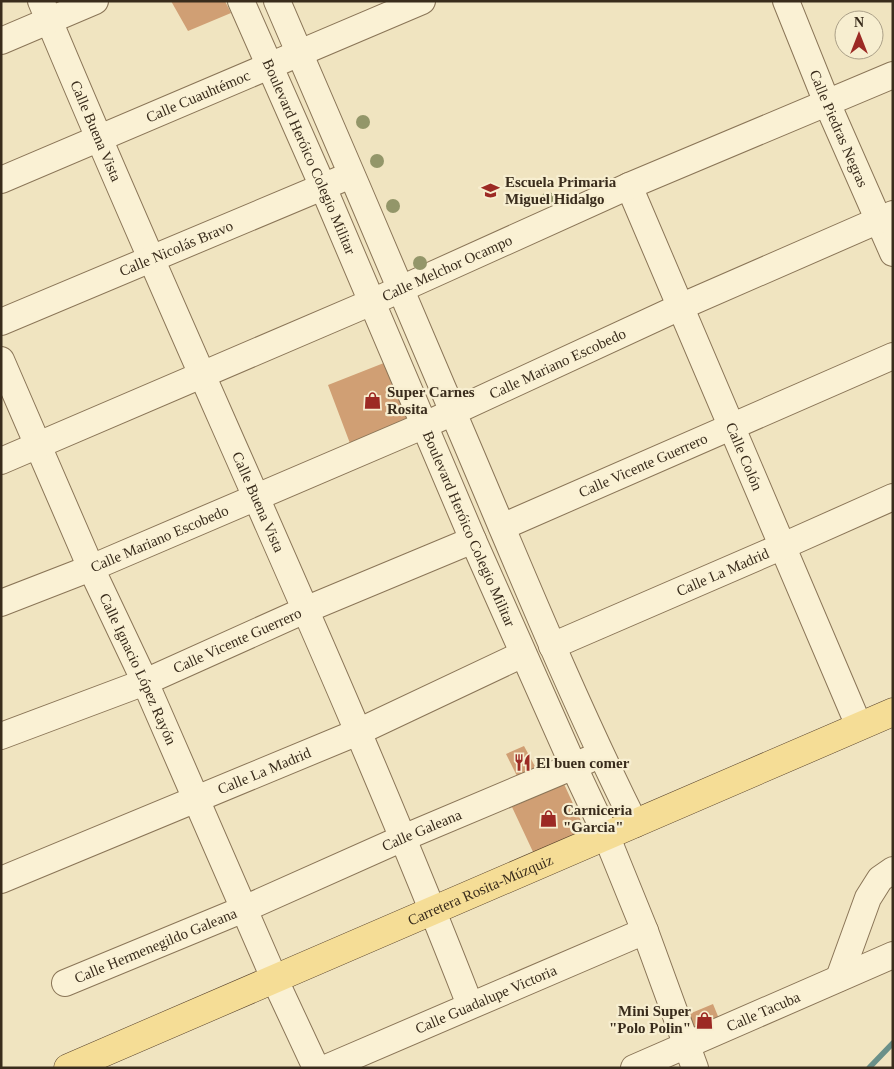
<svg xmlns="http://www.w3.org/2000/svg" width="894" height="1069" font-family="Georgia,serif">
<rect width="100%" height="100%" fill="#f0e4c0"/>
<g fill="none" stroke-linecap="round" stroke-linejoin="round">
<path stroke="#6a9089" stroke-width="5.5" d="M869,1068l24,-25"/>
</g>
<path fill="#d09f74" d="M171,1h54l6,12 -43,18z
M394,359l26,57 -69,30 -23,-61z
M524,746l14,26 -19,8 -13,-26z
M564,784l22,48 -52,22 -22,-47z
M713,1004l9,22 -26,10 -7,-22z"/>
<g fill="none" stroke-linecap="round" stroke-linejoin="round">
<defs>
<g id="minor">
<path id="s1" d="M41,1c139,336 297,665 429,1004"/>
<path id="s2" d="M241,1l82,186 150,353 100,225 33,70 39,96 50,137"/>
<path d="M277,1c64,148 127,295 190,444 54,127 106,255 168,379"/>
<path id="s3" d="M786,1l41,102 66,150"/>
<path d="M1,41l94,-40"/>
<path id="s4" d="M1,180l421,-179"/>
<path id="s5" d="M629,186l230,540"/>
<path id="s6" d="M1,322l338,-142"/>
<path id="s7" d="M1,360l90,208 54,114 129,296 42,90"/>
<path id="s8" d="M1,461l371,-159 257,-116 264,-111"/>
<path id="s9" d="M502,527l391,-171"/>
<path id="s10" d="M1,603l90,-35 334,-143 255,-118 213,-93"/>
<path id="s11" d="M552,646l231,-100 110,-49"/>
<path id="s12" d="M1,736l144,-54 160,-72 168,-70"/>
<path id="s13" d="M1,880l357,-148 165,-78"/>
<path d="M839,978l29,-80 12,-19 13,-9"/>
<path id="s14" d="M65,983l179,-74 159,-71 185,-78"/>
<path id="s15" d="M326,1068l319,-137"/>
<path id="s16" d="M634,1068l259,-113"/>
</g>
<g id="major">
<path id="s17" d="M68,1068l825,-356"/>
</g>
</defs>
<use href="#minor" stroke="#8a7557" stroke-width="28"/>
<use href="#major" stroke="#58422c" stroke-width="29"/>
<use href="#minor" stroke="#faf1d4" stroke-width="26"/>
<use href="#major" stroke="#f5dd96" stroke-width="28"/>
</g>
<g fill="#939669">
<circle cx="363" cy="122" r="7"/>
<circle cx="377" cy="161" r="7"/>
<circle cx="548" cy="199" r="7"/>
<circle cx="393" cy="206" r="7"/>
<circle cx="420" cy="263" r="7"/>
</g>
<defs>
<symbol id="school-bare" viewBox="-9 -9 18 18"><path d="M0-5L7-2L0 1L-7-2ZM-4 1L0 2.5L4 1V4Q0 6-4 4Z" fill="#9c2a24" stroke="#f7eed0" stroke-width="2.5" paint-order="stroke"/></symbol>
<symbol id="shop-bare" viewBox="-9 -9 18 18"><path d="M-5-2.5h2.3a2.7 3.5 0 0 1 5.4 0H5L5.5 6h-11ZM-1.5-2.5h3a1.5 2.3 0 0 0-3 0Z" fill="#9c2a24" stroke="#f7eed0" stroke-width="2.5" paint-order="stroke"/></symbol>
<symbol id="restaurant-bare" viewBox="-9 -9 18 18"><path d="M-5-6h1v4h1v-4h1v4h1v-4h1v5L-1.5 .5V6h-2V.5L-5-1ZM5-6V6H3V1.5H1.5Q1.5-4 5-6Z" fill="#9c2a24" stroke="#f7eed0" stroke-width="2.5" paint-order="stroke"/></symbol>
</defs>
<g fill-rule="evenodd">
<use href="#school-bare" x="478" y="178" width="25" height="25"/>
<use href="#shop-bare" x="360" y="388" width="25" height="25"/>
<use href="#restaurant-bare" x="510" y="750" width="25" height="25"/>
<use href="#shop-bare" x="536" y="806" width="25" height="25"/>
<use href="#shop-bare" x="692" y="1008" width="25" height="25"/>
</g>
<g text-anchor="middle" stroke-width="4.5" stroke-linejoin="round" paint-order="stroke">
<g font-size="15" fill="#392c1c" stroke="#f7eed0">
<text dy="5" stroke="none"><textPath href="#s4" startOffset="214">Calle Cuauhtémoc</textPath></text>
<text dy="5" stroke="none"><textPath href="#s3" startOffset="138">Calle Piedras Negras</textPath></text>
<text dy="5" stroke="none"><textPath href="#s1" startOffset="141">Calle Buena Vista</textPath></text>
<text dy="5" stroke="none"><textPath href="#s2" startOffset="170">Boulevard Heróico Colegio Militar</textPath></text>
<text dy="5" stroke="none"><textPath href="#s6" startOffset="190">Calle Nicolás Bravo</textPath></text>
<text dy="5" stroke="none"><textPath href="#s8" startOffset="486">Calle Melchor Ocampo</textPath></text>
<text dy="5" stroke="none"><textPath href="#s10" startOffset="606">Calle Mariano Escobedo</textPath></text>
<text dy="5" stroke="none"><textPath href="#s5" startOffset="294">Calle Colón</textPath></text>
<text dy="5" stroke="none"><textPath href="#s9" startOffset="154">Calle Vicente Guerrero</textPath></text>
<text dy="5" stroke="none"><textPath href="#s1" startOffset="546">Calle Buena Vista</textPath></text>
<text dy="5" stroke="none"><textPath href="#s2" startOffset="575">Boulevard Heróico Colegio Militar</textPath></text>
<text dy="5" stroke="none"><textPath href="#s10" startOffset="171">Calle Mariano Escobedo</textPath></text>
<text dy="5" stroke="none"><textPath href="#s11" startOffset="186">Calle La Madrid</textPath></text>
<text dy="5" stroke="none"><textPath href="#s12" startOffset="255">Calle Vicente Guerrero</textPath></text>
<text dy="5" stroke="none"><textPath href="#s7" startOffset="338">Calle Ignacio López Rayón</textPath></text>
<text dy="5" stroke="none"><textPath href="#s13" startOffset="285">Calle La Madrid</textPath></text>
<text dy="5" stroke="none"><textPath href="#s14" startOffset="388">Calle Galeana</textPath></text>
<text dy="5" stroke="none"><textPath href="#s17" startOffset="449">Carretera Rosita-Múzquiz</textPath></text>
<text dy="5" stroke="none"><textPath href="#s14" startOffset="98">Calle Hermenegildo Galeana</textPath></text>
<text dy="5" stroke="none"><textPath href="#s15" startOffset="174">Calle Guadalupe Victoria</textPath></text>
<text dy="5" stroke="none"><textPath href="#s16" startOffset="141">Calle Tacuba</textPath></text>
</g>
<g font-size="15" font-weight="bold" fill="#392c1c" stroke="#f7eed0" text-anchor="start">
<text x="505" y="187">Escuela Primaria<tspan x="505" dy="17">Miguel Hidalgo</tspan></text>
<text x="387" y="397">Super Carnes<tspan x="387" dy="17">Rosita</tspan></text>
<text x="536" y="768">El buen comer</text>
<text x="563" y="815">Carniceria<tspan x="563" dy="17">"Garcia"</tspan></text>
<text x="691" y="1016" text-anchor="end">Mini Super<tspan x="691" dy="17">"Polo Polin"</tspan></text>
</g>
</g>
<rect width="894" height="1069" fill="none" stroke="#392c1c" stroke-width="5"/>
<g transform="translate(859 35)"><circle r="24" fill="#f7eed0" stroke="#aba088"/>
<path d="M0-4L9 19L0 12L-9 19Z" fill="#9c2a24"/>
<text y="-8" font-size="14" font-weight="bold" text-anchor="middle" fill="#392c1c">N</text>
</g>
</svg>
